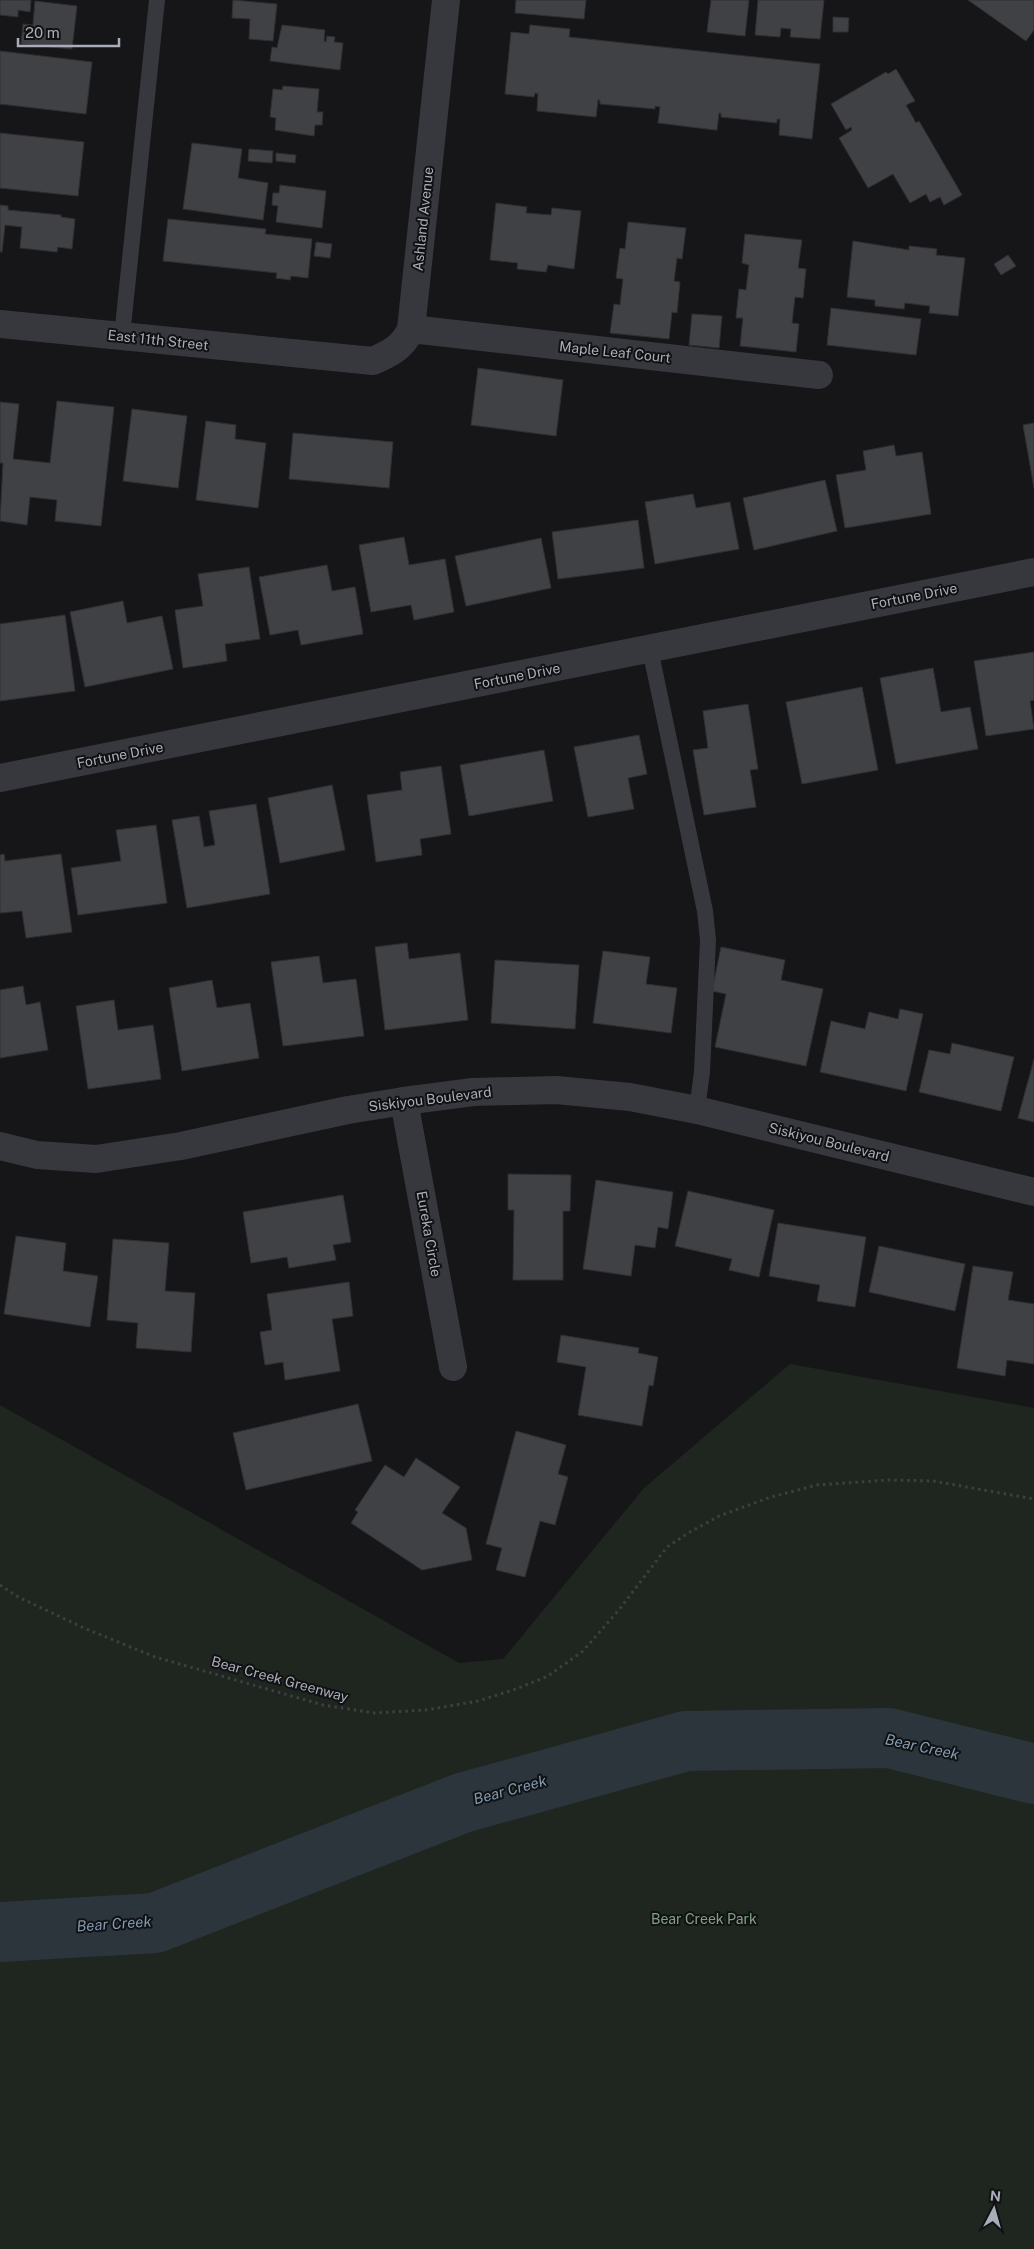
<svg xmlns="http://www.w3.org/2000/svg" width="1034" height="2249" font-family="'Public Sans',sans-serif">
<rect width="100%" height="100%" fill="#161618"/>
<path fill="#1e261f" d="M790,1364l244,44v841h-1034v-844l459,258 44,-4 141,-171z"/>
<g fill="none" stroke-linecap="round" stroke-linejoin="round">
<path stroke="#2c353c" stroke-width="60" d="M0,1932l155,-9 307,-120 224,-62 203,-3 145,36"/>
</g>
<path fill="#404145" stroke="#303034" d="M0,0h31l-1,12 -12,-2v7l-18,-2z
M233,0l44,4 -4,37 -24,-2 1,-20 -18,-1z
M516,0h70l-2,19 -69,-6z
M711,0h38l-4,36 -38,-4z
M758,0h66l-4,39 -30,-2 1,-8 -10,-1 -1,9 -25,-2z
M968,0h66v30l-8,11z
M35,1l42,5 -5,43 -51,-5 2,-20 10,1z
M833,17l16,1 -1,14h-15z
M282,25l43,5 -1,11 2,1 1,-6 8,1 -1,5 9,1 -3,27 -70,-9 2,-14 5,1z
M530,25l40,4 -1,8 251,27 -8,75 -33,-4 1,-16h-3v4l-56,-6v-4h-2l-2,17h-2l-57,-7 2,-16 -5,-1v3l-55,-5v-4h-2l-2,17 -59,-6 1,-17 -3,-1 -1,4 -29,-3 6,-62 18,2z
M0,51l92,11 -6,52 -86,-10z
M896,69l19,32 -9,4 10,18 3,-2 43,74 -18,10 -4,-8 -10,5 -4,-8 -16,9 -17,-29 -25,14 -29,-50 13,-8 -1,-3 -5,3 -15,-26 55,-32 2,2z
M283,86l36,3 -2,23h6l-1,13h-7l-1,11 -39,-6 1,-12 -6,-1 3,-28 9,1z
M0,133l84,9 -6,54 -78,-8z
M192,143l50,6 -4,29 30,5 -5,37 -80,-11z
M249,149l24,2 -1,12 -24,-2z
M276,153l20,2 -1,8 -19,-2z
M280,185l46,6 -4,37 -46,-6 2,-16 -6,-1 1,-12h6z
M496,203l31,4 -1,6 25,2 1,-7 29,3 -7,58 -26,-4 -2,7 -29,-3 1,-6 -28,-3z
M0,205l8,1v4l53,5v2l14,2 -3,30 -14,-2 -1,5 -37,-4 2,-21 -17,-2 -3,27h-2z
M168,219l98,10 -1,5 47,5 -4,39 -17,-2 -1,4 -14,-2 1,-5 -114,-12z
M628,222l58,6 -4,31 -5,-1 -3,23 6,1 -3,31 -5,-1 -3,27 -59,-6 4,-29 6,1 3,-26 -7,-1 4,-30 5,1z
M745,234l57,6 -4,28 8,1 -3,29 -8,-1 -3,26 7,1 -3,28 -56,-6 3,-28h-7l3,-29 7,1 3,-25 -7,-2z
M853,241l56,9v-4l28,3 -1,6 29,3 -7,58 -29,-3 1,-7 -25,-3 -1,6 -29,-3v-6l-28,-3z
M316,242l16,2 -2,14 -16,-2z
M1008,255l8,11 -15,9 -7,-11z
M831,308l90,11 -5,36 -89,-10z
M692,314l30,2 -3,32 -30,-3z
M478,368l85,12 -7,56 -85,-11z
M57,401l57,6 -13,119 -46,-5 2,-21 -27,-3 -3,28 -27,-4 3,-58h-3v-61l19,2 -6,55 37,4z
M132,409l55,7 -9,72 -55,-7z
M206,421l30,4 -1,14 31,4 -8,65 -62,-8z
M1034,423v65l-11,-63z
M293,433l100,9 -4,46 -100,-9z
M894,445l2,11 26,-4 9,62 -86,14 -9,-53 30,-5 -3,-19z
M825,480l12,51 -83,19 -11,-52z
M693,494l3,14 34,-6 9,47 -84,15 -10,-62z
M638,520l6,48 -86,11 -6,-47z
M404,537l5,28 36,-6 9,53 -40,8 -3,-15 -40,7 -12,-67z
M541,538l10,50 -85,18 -11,-50z
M327,565l5,26 23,-4 8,47 -62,11 -3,-15 -28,5 -11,-58z
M249,567l11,72 -35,5 2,17 -44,7 -8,-58 28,-4 -5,-32z
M123,601l4,22 35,-7 11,53 -88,18 -15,-75z
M65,615l10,76 -75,10v-77z
M1034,652v48l-4,1 4,28 -48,7 -12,-75z
M933,668l8,44 29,-5 8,42 -82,15 -16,-86z
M862,687l16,83 -76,14 -16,-82z
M748,704l10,65 -8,1 6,37 -52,8 -11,-65 15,-2 -5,-37z
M639,735l8,39 -19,4 6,31 -46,8 -14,-70z
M544,750l9,51 -84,15 -9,-51z
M441,766l10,68 -31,5 2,16 -46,7 -9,-67 35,-5 -2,-18z
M332,785l13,65 -65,13 -12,-65z
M256,804l14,90 -83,14 -15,-88 27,-4 5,31 11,-2 -6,-34z
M156,825l11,78 -89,12 -7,-47 50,-7 -5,-31z
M4,854l1,7 56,-7 11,78 -46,6 -4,-27 -22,2v-58z
M407,943l2,16 51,-6 8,67 -83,10 -10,-83z
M721,947l64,13 -4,20 42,9 -17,77 -91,-19 11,-53 -14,-3z
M603,951l47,6 -4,27 31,4 -6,45 -78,-10z
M319,956l4,27 33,-4 8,57 -81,10 -12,-84z
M495,960l84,5 -4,64 -84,-6z
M212,980l5,28 33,-5 9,55 -77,13 -13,-83z
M23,986l3,19 14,-3 8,48 -48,8v-68z
M114,1000l4,30 35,-5 8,54 -73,10 -12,-83z
M900,1009l23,5 -17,77 -86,-19 11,-51 34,8 4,-17 29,7z
M952,1043l62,14 -13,54 -82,-19 10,-42 21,4z
M1034,1059v63l-16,-4z
M508,1174l63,1 -1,36h-7v69h-50l1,-70h-6z
M596,1180l77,12 -5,37 -10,-2 -3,21 -20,-3 -4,31 -48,-7z
M688,1191l86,19 -15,67 -30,-7 3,-11 -57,-13z
M343,1195l8,47 -18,3 3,15 -47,8 -2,-11 -36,6 -8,-51z
M778,1223l88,14 -11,70 -38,-6 3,-16 -51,-9z
M16,1236l50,7 -3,28 35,5 -8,51 -86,-13z
M113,1239l56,4 -4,48 30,2 -4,59 -55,-4 2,-25 -31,-3z
M879,1246l86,18 -10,47 -86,-19z
M973,1266l40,6 -5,28 26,4v60l-27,-4 -2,16 -48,-8z
M349,1282l4,34 -21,3 8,52 -55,9 -2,-18 -18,3 -5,-33 12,-2 -5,-36z
M561,1335l78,13 -1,5 20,4 -5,29 -4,-1 -7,41 -64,-11 8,-48 -29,-5z
M358,1404l14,57 -126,29 -13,-57z
M516,1431l50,14 -8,29 10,3 -13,48 -15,-4 -15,56 -29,-7 6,-22 -16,-4z
M416,1458l44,29 -18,26 24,15 6,32 -50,10 -71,-47 7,-11 -3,-2 30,-45 19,12z"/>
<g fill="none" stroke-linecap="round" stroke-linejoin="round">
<path stroke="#3d3f44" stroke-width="3" stroke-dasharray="2.5 4" stroke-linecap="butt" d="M0,1585l18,12 66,31 71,29 168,48 51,8 52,-3 52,-9 38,-12 32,-13 35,-25 35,-40 49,-64 23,-15 29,-16 52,-19 46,-12 72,-5 44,1 101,18"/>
<path stroke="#37383d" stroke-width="16" d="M122,336l35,-336
M650,649l55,262 3,29 -6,132 -5,38"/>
<path stroke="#37383d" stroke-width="28" d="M0,324l373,37c18,-8 30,-14 38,-32l35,-329
M411,329l408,46
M0,778l1034,-206
M404,1101l49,266"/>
<path stroke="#37383d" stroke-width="28" d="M0,1146l37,9 59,4 85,-13 167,-36 56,-9 69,-9 83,-2 74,7 67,13 337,82"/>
</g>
<g text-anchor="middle" stroke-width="4" stroke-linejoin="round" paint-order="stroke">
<g font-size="14" fill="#a8adb8" stroke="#111113">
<text transform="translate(423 219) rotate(-84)" y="5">Ashland Avenue</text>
<text transform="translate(158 340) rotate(6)" y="5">East 11th Street</text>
<text transform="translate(615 352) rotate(6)" y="5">Maple Leaf Court</text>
<text transform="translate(914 596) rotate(-11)" y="5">Fortune Drive</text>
<text transform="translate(517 676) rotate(-11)" y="5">Fortune Drive</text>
<text transform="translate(120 755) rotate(-11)" y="5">Fortune Drive</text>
<text transform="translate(430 1099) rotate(-7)" y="5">Siskiyou Boulevard</text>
<text transform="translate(829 1142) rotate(14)" y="5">Siskiyou Boulevard</text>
<text transform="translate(429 1234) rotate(80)" y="5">Eureka Circle</text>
<text transform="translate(280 1679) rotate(15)" y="5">Bear Creek Greenway</text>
</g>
<g font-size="14" fill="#7fa381" stroke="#111113">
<text x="704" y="1924">Bear Creek Park</text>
</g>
<g font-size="15" font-style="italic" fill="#7f9bb3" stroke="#111113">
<text transform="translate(922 1747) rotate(12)" y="5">Bear Creek</text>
<text transform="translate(510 1790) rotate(-15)" y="5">Bear Creek</text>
<text transform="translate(114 1924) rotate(-4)" y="5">Bear Creek</text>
</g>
</g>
<g transform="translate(994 2209) rotate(6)" stroke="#111113" stroke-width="4" paint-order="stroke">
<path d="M0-4L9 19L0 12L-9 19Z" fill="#a8adb8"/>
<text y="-8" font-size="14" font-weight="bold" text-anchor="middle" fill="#a8adb8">N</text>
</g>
<path d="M18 38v8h101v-8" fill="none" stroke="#a8adb8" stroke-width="2.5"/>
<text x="25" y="38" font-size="15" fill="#a8adb8" stroke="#111113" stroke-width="4" paint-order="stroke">20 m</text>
</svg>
